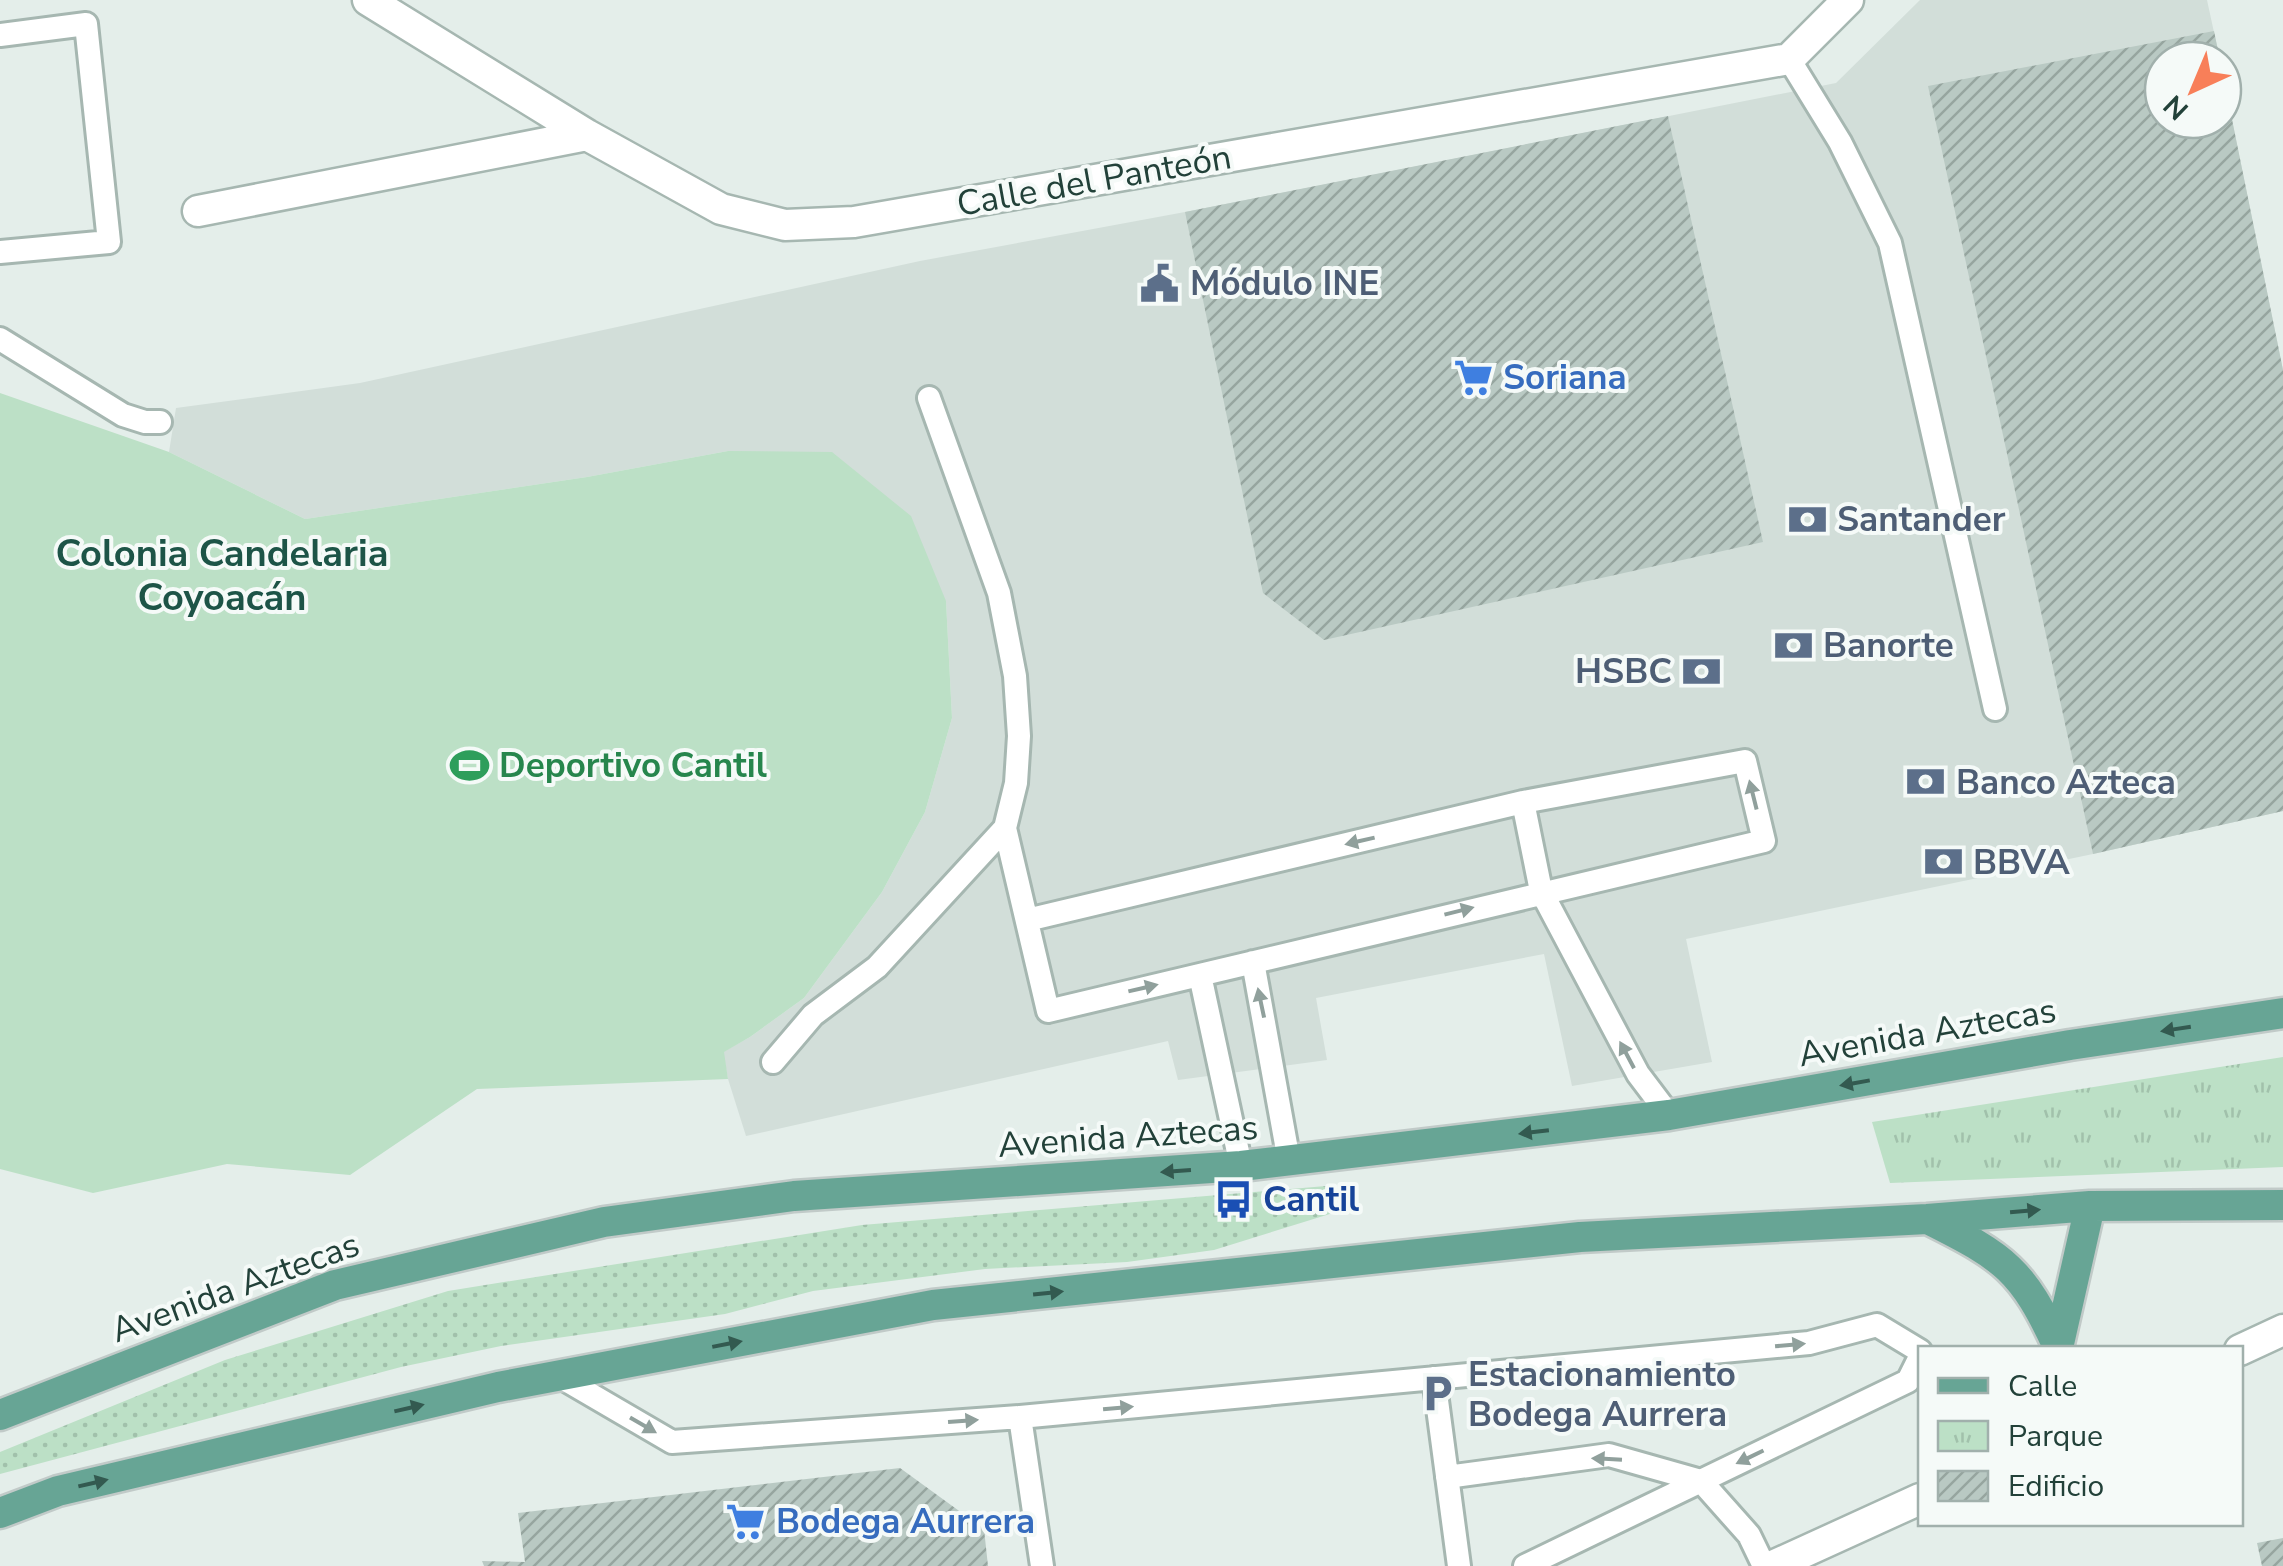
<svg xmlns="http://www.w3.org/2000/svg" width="2283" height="1566" font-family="'Nunito Sans',sans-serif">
<defs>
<pattern id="grass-dots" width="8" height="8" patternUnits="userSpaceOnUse" patternTransform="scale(2.5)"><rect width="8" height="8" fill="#bce0c6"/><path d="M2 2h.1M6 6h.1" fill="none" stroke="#a1c1ab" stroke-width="1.8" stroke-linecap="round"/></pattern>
<pattern id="park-tufts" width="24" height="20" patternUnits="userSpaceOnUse" patternTransform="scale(2.5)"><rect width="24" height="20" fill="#bce0c6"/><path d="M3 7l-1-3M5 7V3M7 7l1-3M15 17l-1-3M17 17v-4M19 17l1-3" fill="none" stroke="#a1c1ab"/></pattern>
<pattern id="building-hatch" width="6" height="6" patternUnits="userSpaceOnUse" patternTransform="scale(2.5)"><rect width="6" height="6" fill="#b9c9c3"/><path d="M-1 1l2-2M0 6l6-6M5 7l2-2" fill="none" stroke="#96a59f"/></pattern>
</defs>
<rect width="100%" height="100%" fill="#e4eeea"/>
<path fill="#d2ded9" d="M1920,0h287l13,60h-57v60h60v-44l60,294v441l-190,43 -407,85 26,123 -140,24 -28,-132 -228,44 11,62 -149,20 -10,-39 -422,95 -18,-57 -5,-27 27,-15 54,-39 78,-106 43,-80 27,-94 -6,-117 -218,-150 -141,26 -282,42 -136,-67 7,-44 184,-25 560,-122 265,-49 651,-129z"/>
<path fill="url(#grass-dots)" d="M1326,1186l7,27 -119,37 -87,12 -142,7 -172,22 -88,23 -224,32 -100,21 -401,107v-22l225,-92 223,-69 414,-66z"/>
<path fill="url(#park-tufts)" d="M2283,1057v110l-393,16 -18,-61z"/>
<path fill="#bce0c6" d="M0,393l169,59 136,67 282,-42 141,-26 104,1 79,64 35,85 6,117 -27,94 -43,80 -78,106 -54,39 -26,15 4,27 -251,10 -127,86 -123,-11 -134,29 -93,-24z"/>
<path fill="url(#building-hatch)" d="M2214,31l6,29h-57v60h60l2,-35 58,285v441l-190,43 -165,-768z
M1668,116l95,426 -439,98 -61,-47 -78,-381z
M900,1468l84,61 4,37h-504l-2,-5 43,1 -7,-49z
M2283,1538v28h-21l-5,-23z"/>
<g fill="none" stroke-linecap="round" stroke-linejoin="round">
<defs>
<path id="service" d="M0,35l86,-11 23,218 -109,10
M1789,59l51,83 50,101 105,466
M0,339l123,76 22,7h15
M929,398l70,195 16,83 4,60 -3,47 -11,45 43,183 716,-170 -19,-80 -222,41 -496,118
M1523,802l18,89 97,183 31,41
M1253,962l36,199
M1200,975l41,191
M773,1062l40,-47 64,-48 128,-139
M559,1376l113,66 348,-25 789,-74 68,-18 43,26
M1434,1378l25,188
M1020,1417l22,149
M1447,1477l162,-22 92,26 48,54 15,31
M1525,1566l383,-185 12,-24"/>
<path id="minor" d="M368,0l219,135 134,74 64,16 69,-3 935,-163 59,-59
M198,211l389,-76"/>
<path id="tertiary" d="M2240,1350l43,-20
M1773,1566l147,-67"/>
<path id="primary" d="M1930,1220c74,37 93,50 128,127
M2058,1348l32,-142
M0,1415l335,-130 269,-63 190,-26 447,-30 428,-51 401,-70 213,-32
M0,1513l58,-22 440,-104 435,-82 647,-68 347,-18 163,-13 193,-1"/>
</defs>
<use href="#service" stroke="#a6b7b1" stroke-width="28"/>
<use href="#minor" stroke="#a6b7b1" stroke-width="35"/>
<use href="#tertiary" stroke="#a6b7b1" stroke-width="35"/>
<use href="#primary" stroke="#c1cac8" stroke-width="35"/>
<use href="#service" stroke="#fff" stroke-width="22"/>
<use href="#minor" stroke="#fff" stroke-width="30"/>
<use href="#tertiary" stroke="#fff" stroke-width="30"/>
<use href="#primary" stroke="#67a595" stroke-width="30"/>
</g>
<defs><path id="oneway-solid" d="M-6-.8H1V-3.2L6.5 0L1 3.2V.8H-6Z" transform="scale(2.5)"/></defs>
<g fill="#90a09c">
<use href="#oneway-solid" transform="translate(1753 795) rotate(-104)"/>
<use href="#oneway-solid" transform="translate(1360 841) rotate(167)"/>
<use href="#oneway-solid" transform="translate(1459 911) rotate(-14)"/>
<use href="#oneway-solid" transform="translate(1143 988) rotate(-13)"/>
<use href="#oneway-solid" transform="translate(1261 1003) rotate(-102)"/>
<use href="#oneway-solid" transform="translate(1627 1055) rotate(-118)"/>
<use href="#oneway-solid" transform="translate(1790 1345) rotate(-5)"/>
<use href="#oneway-solid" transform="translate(1118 1408) rotate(-5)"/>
<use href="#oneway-solid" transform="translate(963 1421) rotate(-4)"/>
<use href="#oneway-solid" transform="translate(643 1425) rotate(30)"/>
<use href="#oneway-solid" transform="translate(1750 1457) rotate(154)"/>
<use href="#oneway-solid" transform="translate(1607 1459) rotate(-177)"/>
</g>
<g fill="#335a50">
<use href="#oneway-solid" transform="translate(2176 1029) rotate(171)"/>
<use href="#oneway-solid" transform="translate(1855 1083) rotate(170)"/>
<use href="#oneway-solid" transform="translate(1534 1132) rotate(173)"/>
<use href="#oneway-solid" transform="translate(1176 1171) rotate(176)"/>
<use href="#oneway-solid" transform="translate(2025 1211) rotate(-5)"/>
<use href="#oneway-solid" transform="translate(1048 1293) rotate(-6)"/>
<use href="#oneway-solid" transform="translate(727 1344) rotate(-11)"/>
<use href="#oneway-solid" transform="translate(409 1408) rotate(-13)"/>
<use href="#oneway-solid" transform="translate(93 1483) rotate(-13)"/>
</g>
<defs>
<symbol id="civic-bare" viewBox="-9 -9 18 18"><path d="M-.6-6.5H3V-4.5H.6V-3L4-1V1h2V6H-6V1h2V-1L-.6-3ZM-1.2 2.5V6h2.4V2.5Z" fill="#5c6f8a" stroke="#f5faf8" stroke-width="2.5" paint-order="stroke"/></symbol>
<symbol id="supermarket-bare" viewBox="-9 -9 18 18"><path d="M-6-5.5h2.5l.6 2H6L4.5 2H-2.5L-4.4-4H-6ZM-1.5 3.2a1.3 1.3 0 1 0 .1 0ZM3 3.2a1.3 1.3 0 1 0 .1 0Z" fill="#3f7fe0" stroke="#f5faf8" stroke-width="2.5" paint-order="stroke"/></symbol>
<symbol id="bank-bare" viewBox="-9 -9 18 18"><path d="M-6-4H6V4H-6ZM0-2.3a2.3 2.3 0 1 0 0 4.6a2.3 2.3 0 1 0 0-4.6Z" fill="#5c6f8a" stroke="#f5faf8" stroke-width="2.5" paint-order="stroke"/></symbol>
<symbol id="stadium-bare" viewBox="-9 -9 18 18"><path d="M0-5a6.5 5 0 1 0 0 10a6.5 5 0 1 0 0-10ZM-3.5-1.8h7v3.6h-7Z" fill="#2e9e5b" stroke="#f5faf8" stroke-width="2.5" paint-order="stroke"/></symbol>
<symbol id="bus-bare" viewBox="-9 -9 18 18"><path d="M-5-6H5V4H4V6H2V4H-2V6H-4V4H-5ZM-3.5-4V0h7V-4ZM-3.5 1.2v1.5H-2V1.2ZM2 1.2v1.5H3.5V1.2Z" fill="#1a4fb4" stroke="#f5faf8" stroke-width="2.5" paint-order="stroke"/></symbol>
<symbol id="parking-bare" viewBox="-9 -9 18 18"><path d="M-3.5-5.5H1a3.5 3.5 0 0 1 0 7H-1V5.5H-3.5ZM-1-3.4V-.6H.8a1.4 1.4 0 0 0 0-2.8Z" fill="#5c6f8a" stroke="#f5faf8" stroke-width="2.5" paint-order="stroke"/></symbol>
</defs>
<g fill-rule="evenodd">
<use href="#civic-bare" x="1132" y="256" width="55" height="55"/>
<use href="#supermarket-bare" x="1446" y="350" width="55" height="55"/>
<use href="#bank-bare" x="1780" y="492" width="55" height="55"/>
<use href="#bank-bare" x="1766" y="618" width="55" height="55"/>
<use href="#bank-bare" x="1674" y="644" width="55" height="55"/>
<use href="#stadium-bare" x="442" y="738" width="55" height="55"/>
<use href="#bank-bare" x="1898" y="754" width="55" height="55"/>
<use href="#bank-bare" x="1916" y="834" width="55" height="55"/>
<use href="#bus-bare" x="1206" y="1172" width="55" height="55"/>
<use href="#parking-bare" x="1410" y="1366" width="55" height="55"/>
<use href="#supermarket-bare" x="718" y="1494" width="55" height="55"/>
</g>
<g text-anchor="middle" stroke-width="8" stroke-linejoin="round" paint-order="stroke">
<g font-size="35" fill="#224139" stroke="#f5faf8">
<text transform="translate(1094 180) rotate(-10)" y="12">Calle del Panteón</text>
<text transform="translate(1927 1032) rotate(-10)" y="12">Avenida Aztecas</text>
<text transform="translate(1128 1136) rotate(-4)" y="12">Avenida Aztecas</text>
<text transform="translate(235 1287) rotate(-20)" y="12">Avenida Aztecas</text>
</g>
<g font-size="35" font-weight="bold" fill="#4e5e75" stroke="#f5faf8" text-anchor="start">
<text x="1190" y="295">Módulo INE</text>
<text x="1837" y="531">Santander</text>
<text x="1823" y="657">Banorte</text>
<text x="1672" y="683" text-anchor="end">HSBC</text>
<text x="1956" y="794">Banco Azteca</text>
<text x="1973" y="874">BBVA</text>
<text x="1468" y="1386">Estacionamiento<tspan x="1468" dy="40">Bodega Aurrera</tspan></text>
</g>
<g font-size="35" font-weight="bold" fill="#366cbe" stroke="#f5faf8" text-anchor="start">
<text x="1503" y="389">Soriana</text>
<text x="776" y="1533">Bodega Aurrera</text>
</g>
<g font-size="35" font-weight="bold" fill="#27864d" stroke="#f5faf8" text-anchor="start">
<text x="499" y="777">Deportivo Cantil</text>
</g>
<g font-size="35" font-weight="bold" fill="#164399" stroke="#f5faf8" text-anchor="start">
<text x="1263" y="1211">Cantil</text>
</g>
<g font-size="38" font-weight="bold" fill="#1d5447" stroke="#f5faf8">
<text x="222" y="566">Colonia Candelaria<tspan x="222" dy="44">Coyoacán</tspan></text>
</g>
</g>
<rect x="1918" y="1346" width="325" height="180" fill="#f5faf8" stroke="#a1b0ac" stroke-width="2.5"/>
<rect x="1938" y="1378" width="50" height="15" fill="#67a595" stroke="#a1b0ac" stroke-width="2.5"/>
<text x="2008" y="1396" font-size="30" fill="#224139">Calle</text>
<rect x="1938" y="1421" width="50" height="30" fill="url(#park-tufts)" stroke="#a1b0ac" stroke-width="2.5"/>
<text x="2008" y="1446" font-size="30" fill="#224139">Parque</text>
<rect x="1938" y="1471" width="50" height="30" fill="url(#building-hatch)" stroke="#a1b0ac" stroke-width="2.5"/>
<text x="2008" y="1496" font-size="30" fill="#224139">Edificio</text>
<g transform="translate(2193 90) rotate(224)"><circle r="48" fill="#f5faf8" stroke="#a1b0ac" stroke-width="2.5"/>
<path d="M0-8L18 38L0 25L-18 38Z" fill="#f87f59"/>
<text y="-15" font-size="28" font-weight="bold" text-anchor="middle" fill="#224139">N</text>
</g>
</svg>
